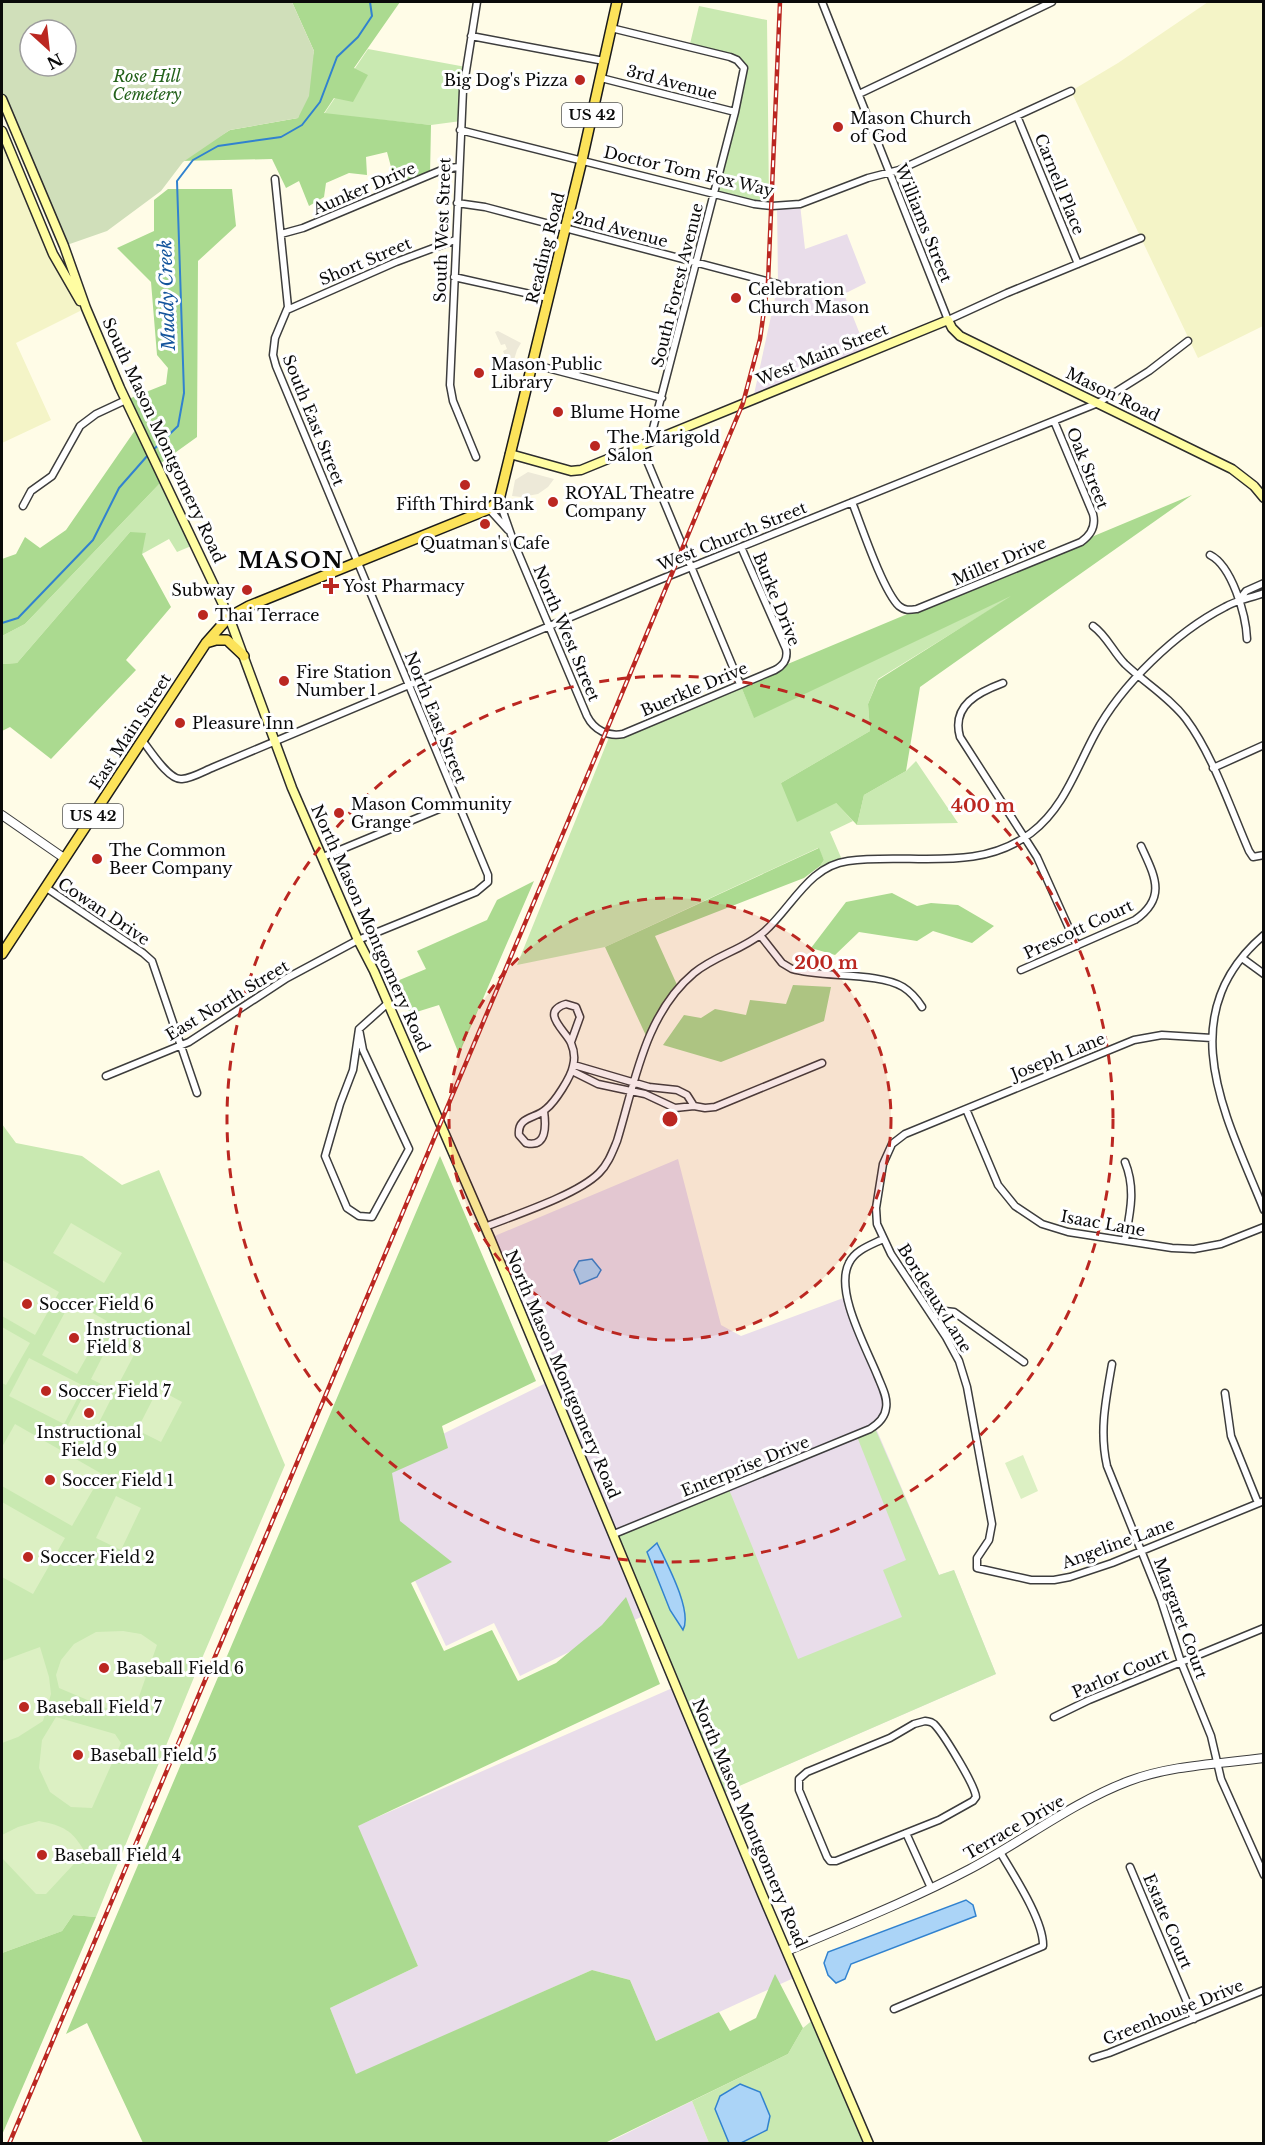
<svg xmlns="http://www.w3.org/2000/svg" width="1265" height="2145" font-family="'Libre Baskerville',serif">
<rect width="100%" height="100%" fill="#fffce7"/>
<path fill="#e9ddea" d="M800,204l5,45 42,-15 19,49 -22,11 23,58 -114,47 25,-115 -1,-78z
M678,1159l43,166 20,11 105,-39 41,110 -12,19 64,149 15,-5 42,104 -274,119 76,183 -142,65 -26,-61 -38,-10 -236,105 -26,-67 88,-42 -61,-140 320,-140 -30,-72 -127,62 -26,-53 -48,23 -82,-173 186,-92 -60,-143z
M692,2101l17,42 -104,1z"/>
<path fill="#f4f4c7" d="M1208,2h55v324l-65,32 -127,-267 47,-28z
M2,131l51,123 33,54 -70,35 35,77 -49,23z"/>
<path fill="#c9e9b1" d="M699,6l68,14 2,181 -4,5 -50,-12 29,-121 -3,-10 -52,-15z
M368,49l98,18 -5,54 -30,4 -107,-11z
M164,479l32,65 -19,8 -8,-13 -27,15 -12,-22 -113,131 -15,1v-28l23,-12z
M1022,590l-144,89 -10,25 2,27 -89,52 55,20 17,18 -23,11 13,30 -20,8 -3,-4 4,-6 -6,-12 -213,99 -88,18 93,-230 13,-1 117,-50 14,33z
M916,761l42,62 -101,2 7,-30 42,-24z
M2,1124l14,19 66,13 40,29 37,-15 126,295 -88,205 -101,247 -23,-2 -11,16 -60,22z
M874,1426l65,149 15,-5 42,104 -275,120 -107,-260 114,-47 70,172 104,-42 -19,-47 23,-10 -50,-126z
M815,2018l54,125h-160l-17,-42 96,-47 15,-26z"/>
<path fill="#abda90" d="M292,2h108l-46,66 14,7 -15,27 -19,-4 -10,15 107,12 -1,50 -33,14 -10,-37 -21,5 1,18 -18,-2 -23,10 -2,14 -15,9 -10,-25 -13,7 -14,-29 -93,2 51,-31 68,-12 16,-67z
M168,189h64l4,37 -38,35 -1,176 -39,28 6,14 -139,145 -23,12v-77l14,-5 9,-17 15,11 26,-18 72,-104 -12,-26 40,-16 2,-16 -11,-13 -6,-73 -34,-34 37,-17v-31z
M1192,495l-272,192 -14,84 -42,24 -7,30 -21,-22 -39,19 -16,-39 89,-52 -2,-27 10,-24 133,-84 -257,122 -14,-34z
M130,532l16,1 -4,21 29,53 -45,53 10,10 -85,89 -41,-32 -8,4v-67l15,-1z
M819,848l5,12 -4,6 -16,12 -149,58 23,51 -30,53 -43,-93z
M534,881l-75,173 -20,-49 -29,9 -13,-33 29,-12 -9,-18 70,-31 10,-20z
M892,893l25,13 14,-3 27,2 36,21 -22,17 -39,-12 -16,10 -58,-9 -24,23 -24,-7 35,-46z
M793,985l38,2 -7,34 -103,41 -58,-17 21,-30 17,3 14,-9 31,6 4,-15 36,4z
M440,1156l96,225 -94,45 6,22 -56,25 8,48 52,41 -41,21 33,68 48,-21 26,51 38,-18 46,-38 24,-28 34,87 -302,142 60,140 -88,42 26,66 236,-104 38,10 26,61 63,-29 11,19 26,-13 19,-44 28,54 -15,26 -183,89h-462l-56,-120 -21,11z
M73,1915l23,2 -94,218v-182l60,-22z"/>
<path fill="#d0dfba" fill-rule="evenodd" d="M2,2h290l22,49 -5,45 -11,22 -68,12 -47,32 -22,29 -54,40 -43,15 -62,-147zM30,30h36v36h-36z"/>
<path fill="#dcf0c3" d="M71,1223l51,30 -18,30 -51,-30z
M2,1260l57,32 -24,43 -33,-19z
M71,1301l36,20 -30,53 -35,-19z
M2,1327l28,16 -24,42 -4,-2z
M112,1338l24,13 -21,40 -24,-12z
M29,1358l55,28 -20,38 -55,-28z
M88,1387l23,12 -21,41 -23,-13z
M158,1389l24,13 -21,40 -24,-12z
M15,1424l87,50 -30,52 -70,-40v-39z
M1023,1455l15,36 -17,8 -16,-36z
M116,1496l25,12 -20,42 -25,-12z
M2,1502l63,36 -32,56 -31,-17z
M123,1631l18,3 16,11 -22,63 -12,7 -64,-27 -3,-13 5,-15 13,-16 22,-12z
M40,1647l9,30 2,17 -8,27 -25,16 -16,6v-82z
M56,1717l59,17 6,9 -29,65 -21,-1 -21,-15 -11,-24 3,-28z
M39,1821c25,5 33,9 46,31l-39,42h-10l-34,-36v-23l16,-8z"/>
<path fill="#ede9d8" d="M498,331l23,12 -4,7 -4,13 -4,2 -6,-14 4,-2 -2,-5 -4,1 -6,-13z
M528,472l26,7 -6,8 -10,7 -17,3 -9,-1 3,-16z"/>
<path fill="#abd4f7" stroke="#3182cf" stroke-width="1.5" d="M592,1259l9,11 -4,7 -17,7 -6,-14 5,-9z
M657,1543c9,19 36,68 26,87l-13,-20 -23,-58z
M966,1900l7,5 3,11 -125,48 -6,15 -9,4 -8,-8 -4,-12 4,-11z
M740,2084l20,8 10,24 -3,14 -26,13h-12l-14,-34 5,-13z"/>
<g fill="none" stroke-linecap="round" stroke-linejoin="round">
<path stroke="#3182cf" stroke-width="2" d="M152,451l26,-25 6,-33 -7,-212 16,-21 25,-14 63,-9 21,-12 18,-23 17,-45 21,-20 14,-21 -2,-14
M2,623l16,-5 75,-78 26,-52 29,-33"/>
<defs>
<path id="minor" d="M822,2l126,318 59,-27 134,-55
M611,28l119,29 7,3 7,8 -9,44 -85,328
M471,36l133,25
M601,78l134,34
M859,94l193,-92
M1017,116l61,148
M460,130l294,74 18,2 28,-2 68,-26 31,-8 172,-79
M457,203l28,4 293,77
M281,234l22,-6 141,-59 14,-2
M454,277l94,21
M287,310l109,-48 59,-22
M532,364l130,34
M640,444l100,240
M476,457l-23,-56 -3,-16 13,-295 14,-88
M499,500l15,43 73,173c7,14 21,21 36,18l152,-64c9,-5 13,-11 11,-21l-45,-102
M852,502c9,23 31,89 47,104 6,5 11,4 18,3l164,-67c10,-7 15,-16 12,-28l-39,-93
M23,506l8,-15 21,-15 28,-50 16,-12 30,-14
M489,509l19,21
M1210,555c22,11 36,60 37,84
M1239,600l7,-9 18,-8
M1093,626c14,10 20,26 32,38 20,19 44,33 61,55 27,36 45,91 63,132l4,6 11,-2
M1003,683c-24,9 -52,22 -43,54l77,120 40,89
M142,740c8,10 27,41 40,39 11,-1 22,-8 32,-12l445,-187 439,-177 51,-32 39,-30
M1213,768l51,-23
M323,857l133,-55
M45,887l98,66 9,8 45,132
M760,935l22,28 10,6c30,9 86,3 111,18 8,5 14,12 19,20
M1264,935c-95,81 -37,183 0,275
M1242,958l22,16
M1021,970l114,-50c33,-23 19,-45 6,-74
M359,1029l4,21 46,99 -37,68 -13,-1 -12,-8 -22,-52 15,-52 13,-34 6,-41 29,-26
M1212,1038l-50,-3 -28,5 -229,94 -13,10 -9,20 -7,44 1,16 14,30 55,83 13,24 8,26 25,137 -3,16 -12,18v10l54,12h23l16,-3 42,-14 152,-62
M574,1065l75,22 28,3 10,5 7,11
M572,1071l26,13 47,10 30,14 19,-2 11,2 10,-1 107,-44
M106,1076l83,-34 98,-64 71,-38 118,-48 12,-10v-7l-212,-509 -3,-11 2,-17 13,-31 -13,-128
M966,1109l32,76 17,21 27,18 26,8 104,16 22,1 27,-5 43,-17
M544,1111c2,15 3,37 -18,32l-7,-8c-2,-19 17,-16 27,-26 9,-7 25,-32 27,-43 2,-7 1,-16 -2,-23 -5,-12 -32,-31 -5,-39l10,3 4,10 -9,25
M485,1227c30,-12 92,-32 114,-54 9,-9 13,-20 18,-32 18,-59 28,-127 77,-168 22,-18 51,-24 71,-42 27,-24 44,-65 83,-70 61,-9 129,13 183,-28 33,-25 45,-64 64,-99 26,-49 81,-102 130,-127 12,-7 26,-9 39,-14
M1125,1240c5,-27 11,-51 0,-78
M933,1317l12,-6 9,1 70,50
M1112,1364c-6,35 -13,67 -5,102l54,134 20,62 30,74 10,43 43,96
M1225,1393l6,43 27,67
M614,1534l256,-105c8,-5 15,-11 16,-21 2,-10 -4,-21 -8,-31 -11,-28 -44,-86 -29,-114 6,-13 22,-18 34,-24
M1054,1717l35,-17 175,-72
M925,1721c5,1 5,0 9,3 9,9 41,61 42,73l-3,4 -34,19 -103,41h-6l-3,-4 -28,-67v-11l8,-7 83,-34 24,-14z
M906,1833l25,55
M1130,1867l64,152
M894,2009l149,-63c1,-25 -30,-72 -43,-94
M1093,2058l16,-5 155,-63"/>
<path id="tertiary" d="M2,815l62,43
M787,1951c61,-26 124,-51 183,-82 53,-28 103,-67 159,-88 42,-16 90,-17 135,-23"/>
<path id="secondary" d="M2,99l62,147 22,62 34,80 109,229 63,171 66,152 16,31 116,267 272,656 107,250
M2,131l51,123 27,47
M510,454l61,17 10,-1 367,-150 4,8 8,8 272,133 22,17 10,12"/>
<path id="primary" d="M206,643l10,-3h11l17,16
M2,954l204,-311 23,-26 20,-11 240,-97 10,-9 83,-340 35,-158"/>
</defs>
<use href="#minor" stroke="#3d3d3d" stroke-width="9"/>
<use href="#tertiary" stroke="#3d3d3d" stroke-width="10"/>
<use href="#secondary" stroke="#2c2c2c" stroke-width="11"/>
<use href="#primary" stroke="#1b1b1b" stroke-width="12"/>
<use href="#minor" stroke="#fff" stroke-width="6"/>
<use href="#tertiary" stroke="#fff" stroke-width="8"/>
<use href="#secondary" stroke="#fffda2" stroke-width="8"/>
<use href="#primary" stroke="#fce35a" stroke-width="9"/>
<defs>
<path id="rail" d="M9,2144l596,-1410 138,-331 17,-64 8,-57 12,-280"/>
</defs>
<use href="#rail" stroke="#bb2721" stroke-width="4.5"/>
<use href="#rail" stroke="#fff" stroke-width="2" stroke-dasharray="7" stroke-linecap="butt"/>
</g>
<circle cx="670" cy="1119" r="221" fill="#bb2721" fill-opacity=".12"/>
<g fill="none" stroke="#bb2721" stroke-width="3" stroke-dasharray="10 8">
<circle cx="670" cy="1119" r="221"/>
<circle cx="670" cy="1119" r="443"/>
</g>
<g fill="#bb2721" stroke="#fff" stroke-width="2">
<circle cx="580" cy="80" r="6"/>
<circle cx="838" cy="127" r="6"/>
<circle cx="736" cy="298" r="6"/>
<circle cx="479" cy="373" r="6"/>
<circle cx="558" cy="412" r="6"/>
<circle cx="595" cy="446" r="6"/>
<circle cx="465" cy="485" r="6"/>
<circle cx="553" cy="502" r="6"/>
<circle cx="485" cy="524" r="6"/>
<path d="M328 577h6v6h6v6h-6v6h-6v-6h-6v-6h6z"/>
<circle cx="247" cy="590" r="6"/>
<circle cx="203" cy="615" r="6"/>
<circle cx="284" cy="681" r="6"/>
<circle cx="180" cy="723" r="6"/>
<circle cx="339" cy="813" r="6"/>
<circle cx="97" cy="859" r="6"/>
<circle cx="27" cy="1304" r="6"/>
<circle cx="74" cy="1338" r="6"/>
<circle cx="46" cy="1391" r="6"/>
<circle cx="89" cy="1413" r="6"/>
<circle cx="50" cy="1480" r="6"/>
<circle cx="28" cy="1557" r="6"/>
<circle cx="104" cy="1668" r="6"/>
<circle cx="24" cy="1707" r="6"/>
<circle cx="78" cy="1755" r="6"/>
<circle cx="42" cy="1855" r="6"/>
</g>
<g text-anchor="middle" stroke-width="6" stroke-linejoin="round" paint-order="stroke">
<g fill="#fff" stroke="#545454" stroke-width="1.5">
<rect x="562" y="103" width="60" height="24" rx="4.5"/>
<rect x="63" y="804" width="60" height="24" rx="4.5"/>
</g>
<g font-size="15" font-weight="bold" fill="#0a0a0a">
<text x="592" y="120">US 42</text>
<text x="93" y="821">US 42</text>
</g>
<g font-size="16" font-style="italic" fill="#23611a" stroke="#fff">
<text x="147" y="82">Rose Hill<tspan x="147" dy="18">Cemetery</tspan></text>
</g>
<g font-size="16" fill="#0a0a0a" stroke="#fff" text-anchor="start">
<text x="568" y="86" text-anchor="end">Big Dog's Pizza</text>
<text x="850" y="124">Mason Church<tspan x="850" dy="18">of God</tspan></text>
<text x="748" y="295">Celebration<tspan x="748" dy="18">Church Mason</tspan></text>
<text x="491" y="370">Mason Public<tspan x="491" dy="18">Library</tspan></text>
<text x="570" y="418">Blume Home</text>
<text x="607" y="443">The Marigold<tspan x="607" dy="18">Salon</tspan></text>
<text x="565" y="499">ROYAL Theatre<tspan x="565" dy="18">Company</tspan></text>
<text x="465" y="510" text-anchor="middle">Fifth Third Bank</text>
<text x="485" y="549" text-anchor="middle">Quatman's Cafe</text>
<text x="343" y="592">Yost Pharmacy</text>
<text x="235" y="596" text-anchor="end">Subway</text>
<text x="215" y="621">Thai Terrace</text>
<text x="296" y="678">Fire Station<tspan x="296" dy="18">Number 1</tspan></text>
<text x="192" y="729">Pleasure Inn</text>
<text x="351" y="810">Mason Community<tspan x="351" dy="18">Grange</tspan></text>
<text x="109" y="856">The Common<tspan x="109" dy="18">Beer Company</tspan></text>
<text x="39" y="1310">Soccer Field 6</text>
<text x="86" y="1335">Instructional<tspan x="86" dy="18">Field 8</tspan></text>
<text x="58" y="1397">Soccer Field 7</text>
<text x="89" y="1438" text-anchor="middle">Instructional<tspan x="89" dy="18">Field 9</tspan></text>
<text x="62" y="1486">Soccer Field 1</text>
<text x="40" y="1563">Soccer Field 2</text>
<text x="116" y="1674">Baseball Field 6</text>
<text x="36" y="1713">Baseball Field 7</text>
<text x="90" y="1761">Baseball Field 5</text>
<text x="54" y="1861">Baseball Field 4</text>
</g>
<g font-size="16" fill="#0a0a0a" stroke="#fff">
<text transform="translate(672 82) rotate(15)" y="6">3rd Avenue</text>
<text transform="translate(689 171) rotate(13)" y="6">Doctor Tom Fox Way</text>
<text transform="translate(1060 184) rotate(68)" y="6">Carnell Place</text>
<text transform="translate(364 188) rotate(-23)" y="6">Aunker Drive</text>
<text transform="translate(924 223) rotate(68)" y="6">Williams Street</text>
<text transform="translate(621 229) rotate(15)" y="6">2nd Avenue</text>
<text transform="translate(442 230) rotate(-88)" y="6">South West Street</text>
<text transform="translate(545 248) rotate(-76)" y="6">Reading Road</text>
<text transform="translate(365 261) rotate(-23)" y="6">Short Street</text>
<text transform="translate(677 285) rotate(-76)" y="6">South Forest Avenue</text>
<text transform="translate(822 354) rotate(-22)" y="6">West Main Street</text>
<text transform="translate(1113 394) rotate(26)" y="6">Mason Road</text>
<text transform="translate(314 420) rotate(68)" y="6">South East Street</text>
<text transform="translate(164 440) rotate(65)" y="6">South Mason Montgomery Road</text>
<text transform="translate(1088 468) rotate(68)" y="6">Oak Street</text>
<text transform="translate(732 536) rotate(-22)" y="6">West Church Street</text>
<text transform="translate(999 561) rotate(-23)" y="6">Miller Drive</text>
<text transform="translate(777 599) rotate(68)" y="6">Burke Drive</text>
<text transform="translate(567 633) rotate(67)" y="6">North West Street</text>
<text transform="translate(694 689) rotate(-23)" y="6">Buerkle Drive</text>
<text transform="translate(436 717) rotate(68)" y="6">North East Street</text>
<text transform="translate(130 731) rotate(-57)" y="6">East Main Street</text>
<text transform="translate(104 911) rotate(34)" y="6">Cowan Drive</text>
<text transform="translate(371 928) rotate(66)" y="6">North Mason Montgomery Road</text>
<text transform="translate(1078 929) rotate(-25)" y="6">Prescott Court</text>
<text transform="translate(227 1000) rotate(-31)" y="6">East North Street</text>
<text transform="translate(1058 1056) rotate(-22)" y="6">Joseph Lane</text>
<text transform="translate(1103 1223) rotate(10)" y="6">Isaac Lane</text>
<text transform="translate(935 1298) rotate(58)" y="6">Bordeaux Lane</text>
<text transform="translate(563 1374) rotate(67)" y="6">North Mason Montgomery Road</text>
<text transform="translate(745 1466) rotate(-22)" y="6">Enterprise Drive</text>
<text transform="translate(1118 1543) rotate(-20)" y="6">Angeline Lane</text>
<text transform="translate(1181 1618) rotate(70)" y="6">Margaret Court</text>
<text transform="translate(1120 1673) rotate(-23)" y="6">Parlor Court</text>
<text transform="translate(750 1823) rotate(67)" y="6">North Mason Montgomery Road</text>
<text transform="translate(1014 1827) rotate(-30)" y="6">Terrace Drive</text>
<text transform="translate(1168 1921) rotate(67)" y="6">Estate Court</text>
<text transform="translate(1173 2012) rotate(-22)" y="6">Greenhouse Drive</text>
</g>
<g font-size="18" font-style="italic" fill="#13549c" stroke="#fff">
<text transform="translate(167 295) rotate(-92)" y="6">Muddy Creek</text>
</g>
<g font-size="22" font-weight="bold" letter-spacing="1.5" fill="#0a0a0a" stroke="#fff">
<text x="291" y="568">MASON</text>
</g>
</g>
<circle cx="670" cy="1119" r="9" fill="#bb2721" stroke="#fff" stroke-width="3"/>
<g font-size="18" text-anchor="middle" font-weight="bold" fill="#bb2721" stroke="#fff" stroke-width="6" stroke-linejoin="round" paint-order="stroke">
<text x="983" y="812">400 m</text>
<text x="826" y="969">200 m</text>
</g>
<rect width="1265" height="2145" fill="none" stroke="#0a0a0a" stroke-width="6"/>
<g transform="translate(48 48) rotate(153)"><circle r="28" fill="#ffffff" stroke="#9d9d9d" stroke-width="1.5"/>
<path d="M0-4.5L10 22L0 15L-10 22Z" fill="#bb2721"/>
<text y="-9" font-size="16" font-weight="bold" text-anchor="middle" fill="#0a0a0a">N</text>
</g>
</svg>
